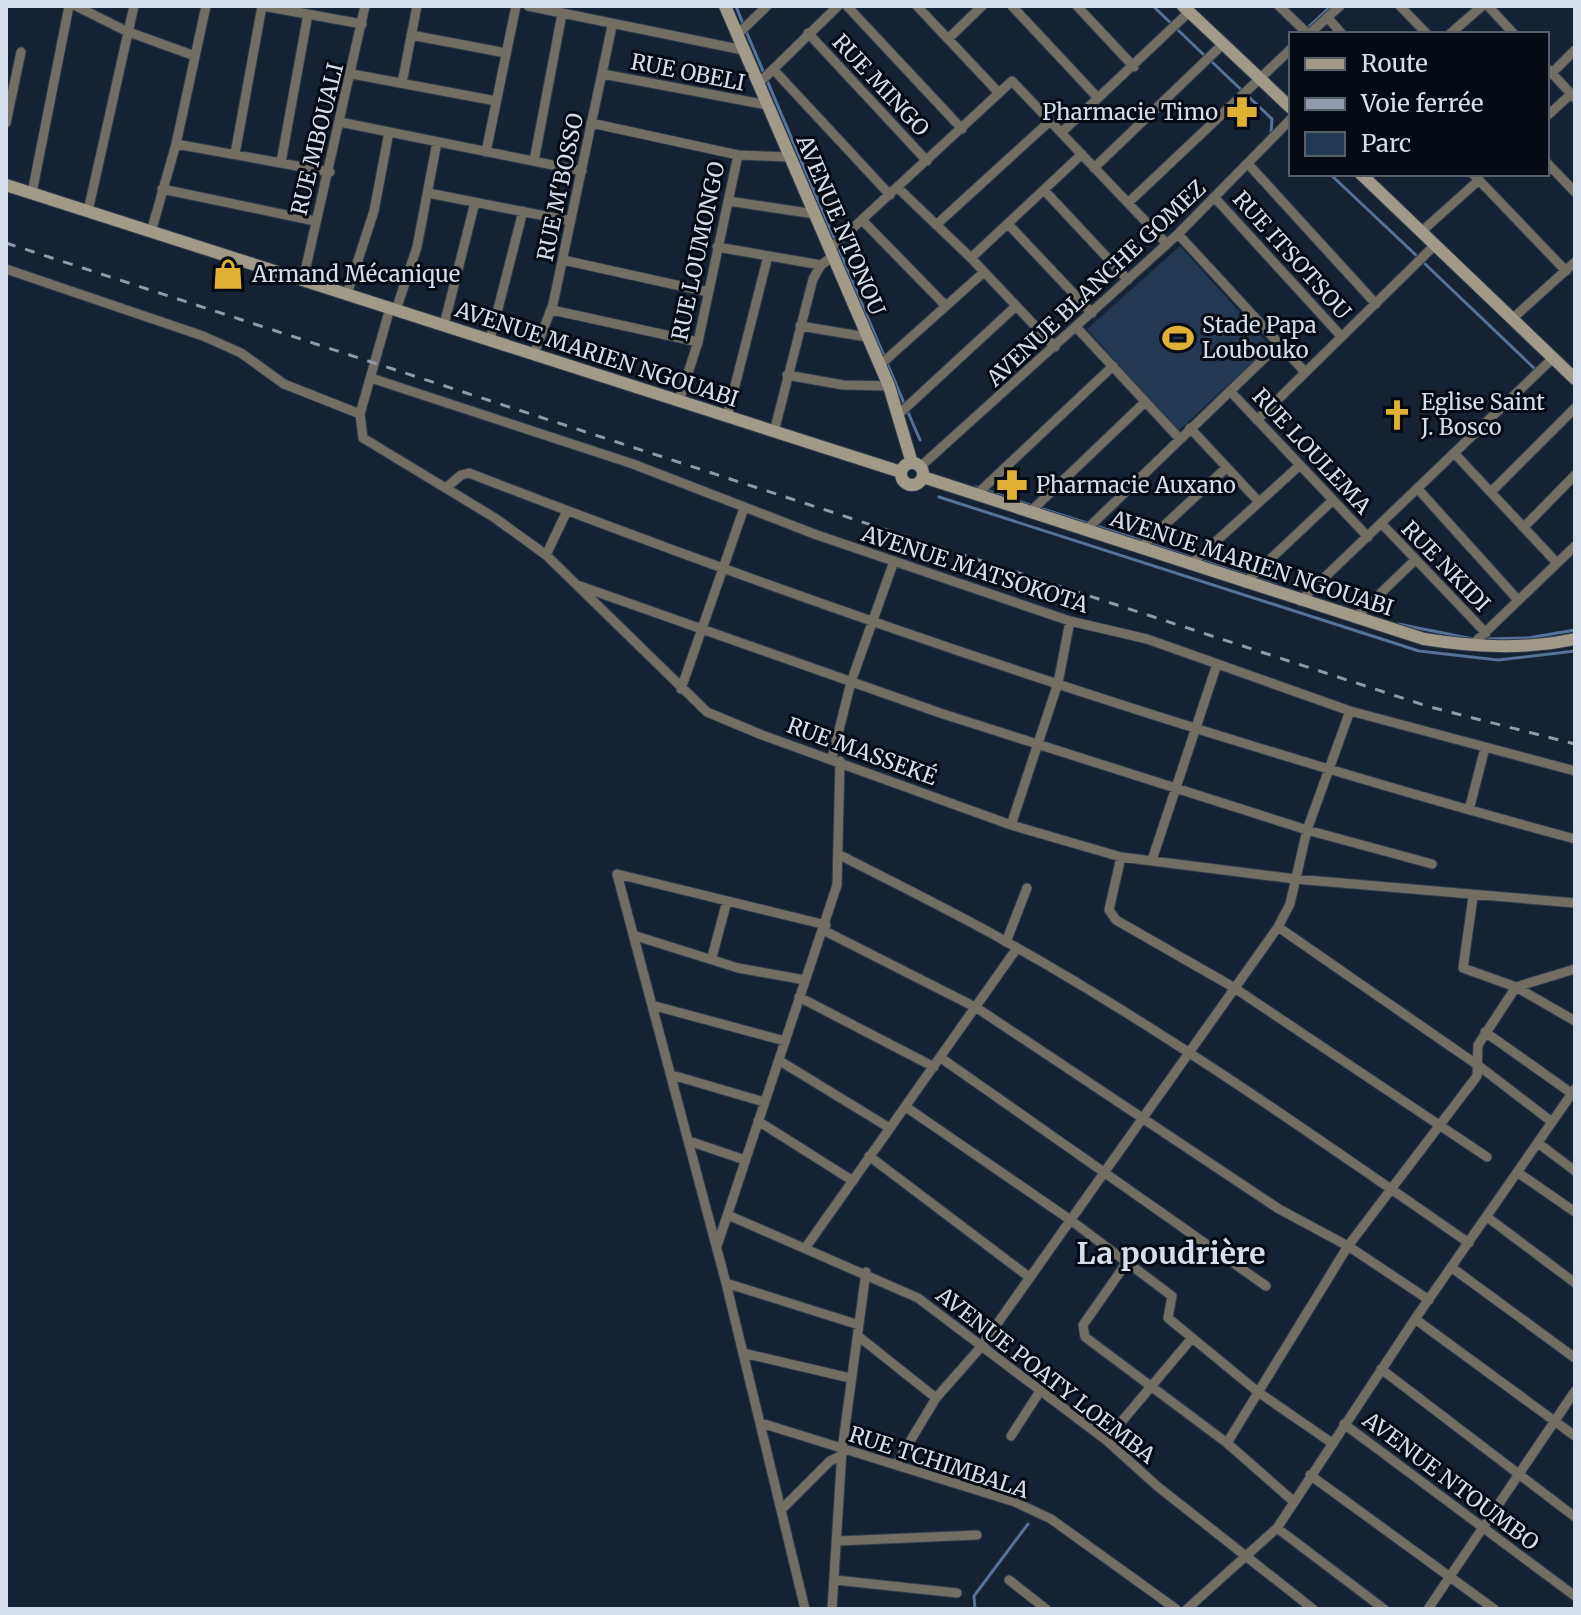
<svg xmlns="http://www.w3.org/2000/svg" width="1581" height="1615" font-family="Merriweather,serif">
<rect width="100%" height="100%" fill="#152234"/>
<path fill="#233853" d="M1180,246l90,100 -92,85 -91,-102z"/>
<g fill="none" stroke-linecap="round" stroke-linejoin="round">
<path stroke="#54729a" stroke-width="3" d="M736,6l7,18
M1153,6l52,50
M746,31l158,372
M1301,34l30,-28
M1211,61l61,58 -1,15
M1330,174l88,83
M1423,262l113,108
M907,410l13,30
M976,487l57,19
M939,497l480,154 79,9 77,-9
M1040,508l103,33
M1151,544l42,14
M1200,560l76,25
M1398,624l75,15
M1484,639l44,-1 47,-8
M975,1609l-1,-13 54,-72"/>
<defs>
<path id="street" d="M76,6l50,25 69,25
M263,6l99,18
M528,6l215,44
M847,6l115,123
M917,6l82,87 4,-4
M1012,6l86,92
M1077,6l57,61
M1279,6l29,28
M1400,6l27,28
M1488,6l26,28
M1328,18l14,16
M808,33l119,128
M1309,34l31,-28
M1450,34l32,-28
M411,35l95,18
M737,35l30,-29
M948,39l34,-33
M1547,68l28,30
M773,69l117,126
M1552,73l23,-23
M352,74l144,27
M603,74l164,31
M1012,81l155,163
M402,83l15,-77
M758,84l80,-78
M1547,116l24,-22
M340,122l242,49
M6,123l15,-71
M591,123l147,32 51,2
M1061,133l128,-121
M176,144l154,28
M486,152l30,-146
M235,154l27,-148
M534,161l28,-147
M281,162l27,-148
M1547,163l28,29
M1249,165l127,139
M1094,168l129,-124
M1473,174l93,97
M898,188l73,70 84,89
M162,189l153,32
M1044,190l84,90
M32,193l37,-187
M428,193l143,28
M1215,198l126,138
M728,201l87,13
M1128,203l163,-154
M88,211l46,-205
M862,220l84,86
M1008,224l84,89
M936,225l114,-104
M151,232l25,-88 30,-138
M1421,232l58,-52
M1178,234l127,138
M717,247l104,18
M829,250l183,-169
M971,258l111,-104
M563,260l145,32
M6,269l197,67 38,17 43,31 76,30
M303,280l62,-274
M347,294l27,-83 15,-79
M390,308l-30,106 3,24 132,80 51,37 161,157 55,23 249,90 110,32 174,22 280,24
M396,310l21,-63 20,-105
M552,310l146,32
M1512,319l63,-57
M444,325l31,-123
M800,326l67,11
M1077,328l102,110
M490,340l33,-129
M534,354l19,-50 59,-278
M880,365l104,-93
M787,375l56,10 46,1
M371,378l262,86 184,71 253,86 77,18 203,72 225,60
M1230,391l138,146
M679,401l19,-59 40,-187
M899,414l117,-108
M727,417l41,-161
M1257,420l178,-175
M1190,428l69,74
M774,432l39,-153 8,-14 11,-8
M1455,454l102,109
M920,467l258,-233 113,-115
M446,488l15,-13 8,-2c362,140 731,265 1106,366
M1417,488l101,112
M1491,492l84,-84
M976,495l137,-129
M1029,513l116,-111
M1381,523l105,110
M1524,527l51,-52
M1086,530l193,-186
M1140,548l86,-80
M546,555l21,-44
M1190,565l109,-99
M1245,583l87,-82
M580,586l360,127 367,117 125,34
M1300,601l253,-243
M1355,618l60,-58
M1471,646l104,-100
M681,689l63,-181
M832,758l19,-76 43,-121
M1469,810l16,-62
M1011,825l47,-142 12,-62
M838,854c56,29 112,56 167,87 161,90 312,197 464,302
M1121,857l-12,53 7,10 117,67 254,170
M1152,860l65,-196
M1473,897l-10,71 53,19 59,34
M1278,927l201,139 73,56
M823,930l154,78 302,201 69,37 81,54
M636,936l102,32 67,12
M1006,942l21,-54
M712,957l15,-56
M799,997l135,70
M655,1006l130,35
M1485,1032l89,63
M941,1058l325,228
M780,1061l108,66
M672,1075l92,27
M906,1107l163,112 103,77 -4,22 90,74 74,51
M758,1121l95,60
M689,1141l56,19
M1538,1143l37,28
M869,1156l160,121
M1517,1172l58,40
M728,1215l190,83 188,142 51,46 156,123
M1487,1217l88,66
M717,1246l120,-361 3,-124
M806,1247l211,-299
M1127,1262l-44,63 2,12 142,106 66,58
M1451,1267l124,91
M726,1283l133,42
M1415,1319l160,117
M858,1336l78,62
M743,1353l107,25
M1381,1369l194,148
M761,1423l254,79 36,17 125,90
M1344,1424l231,172
M1011,1436l29,-45
M1106,1440l86,-102
M1227,1443l121,-197 129,-170 1,-31 38,-58 59,-18
M897,1463l39,-65 44,-50 298,-421 12,-23 17,-74 43,-119
M1310,1475l184,134
M782,1509l48,-48 12,-6
M1277,1528l107,81
M838,1541l139,-6
M835,1580l122,13
M1009,1580l37,29
M805,1609l-79,-326 -109,-409 209,51
M832,1609l10,-159 24,-178
M1187,1609l90,-81 138,-209 160,-230
M1428,1609l147,-218"/>
<path id="secondary" d="M725,6l164,380 23,77
M1183,6l108,102
M1361,174l214,205
M6,185l895,287
M901 474a11 11 0 1 1 22 0a11 11 0 1 1-22 0Z
M923,477l501,162c51,8 99,11 151,0"/>
</defs>
<use href="#street" stroke="#303c4d" stroke-width="11"/>
<use href="#secondary" stroke="#303c4d" stroke-width="14"/>
<use href="#street" stroke="#736e64" stroke-width="9"/>
<use href="#secondary" stroke="#a29a89" stroke-width="12"/>
<path stroke="#909aa9" stroke-width="3" stroke-dasharray="10 10" stroke-linecap="butt" d="M6,243l1424,464 145,37"/>
</g>
<defs>
<symbol id="pharmacy-bare" viewBox="-9 -9 18 18"><path d="M-2-6h4v4h4v4h-4v4h-4v-4h-4v-4h4Z" fill="#e0b034" stroke="#060b13" stroke-width="2.5" paint-order="stroke"/></symbol>
<symbol id="shop-bare" viewBox="-9 -9 18 18"><path d="M-5-2.5h2.3a2.7 3.5 0 0 1 5.4 0H5L5.5 6h-11ZM-1.5-2.5h3a1.5 2.3 0 0 0-3 0Z" fill="#e0b034" stroke="#060b13" stroke-width="2.5" paint-order="stroke"/></symbol>
<symbol id="stadium-bare" viewBox="-9 -9 18 18"><path d="M0-5a6.5 5 0 1 0 0 10a6.5 5 0 1 0 0-10ZM-3.5-1.8h7v3.6h-7Z" fill="#e0b034" stroke="#060b13" stroke-width="2.5" paint-order="stroke"/></symbol>
<symbol id="church-bare" viewBox="-9 -9 18 18"><path d="M-1.2-6h2.4v3.5h3.3v2.4h-3.3V6h-2.4V-.1h-3.3v-2.4h3.3Z" fill="#e0b034" stroke="#060b13" stroke-width="2.5" paint-order="stroke"/></symbol>
</defs>
<g fill-rule="evenodd">
<use href="#pharmacy-bare" x="1220" y="90" width="44" height="44"/>
<use href="#shop-bare" x="206" y="252" width="44" height="44"/>
<use href="#stadium-bare" x="1156" y="316" width="44" height="44"/>
<use href="#church-bare" x="1375" y="393" width="44" height="44"/>
<use href="#pharmacy-bare" x="990" y="463" width="44" height="44"/>
</g>
<g text-anchor="middle" stroke-width="6" stroke-linejoin="round" paint-order="stroke">
<g font-size="22" fill="#d5deea" stroke="#060b13">
<text transform="translate(688 72) rotate(11)" y="8">RUE OBELI</text>
<text transform="translate(881 85) rotate(47)" y="8">RUE MINGO</text>
<text transform="translate(317 139) rotate(-76)" y="8">RUE MBOUALI</text>
<text transform="translate(560 187) rotate(-78)" y="8">RUE M'BOSSO</text>
<text transform="translate(841 225) rotate(67)" y="8">AVENUE NTONOU</text>
<text transform="translate(698 251) rotate(-78)" y="8">RUE LOUMONGO</text>
<text transform="translate(1292 255) rotate(48)" y="8">RUE ITSOTSOU</text>
<text transform="translate(1096 283) rotate(-43)" y="8">AVENUE BLANCHE GOMEZ</text>
<text transform="translate(597 354) rotate(18)" y="8">AVENUE MARIEN NGOUABI</text>
<text transform="translate(1312 451) rotate(47)" y="8">RUE LOULEMA</text>
<text transform="translate(1252 563) rotate(18)" y="8">AVENUE MARIEN NGOUABI</text>
<text transform="translate(1446 566) rotate(46)" y="8">RUE NKIDI</text>
<text transform="translate(975 569) rotate(18)" y="8">AVENUE MATSOKOTA</text>
<text transform="translate(862 751) rotate(20)" y="8">RUE MASSEKÉ</text>
<text transform="translate(1046 1375) rotate(38)" y="8">AVENUE POATY LOEMBA</text>
<text transform="translate(939 1462) rotate(18)" y="8">RUE TCHIMBALA</text>
<text transform="translate(1451 1481) rotate(37)" y="8">AVENUE NTOUMBO</text>
</g>
<g font-size="22" fill="#d5deea" stroke="#060b13" text-anchor="start">
<text x="1218" y="120" text-anchor="end">Pharmacie Timo</text>
<text x="252" y="282">Armand Mécanique</text>
<text x="1202" y="333">Stade Papa<tspan x="1202" dy="25">Loubouko</tspan></text>
<text x="1421" y="410">Eglise Saint<tspan x="1421" dy="25">J. Bosco</tspan></text>
<text x="1036" y="493">Pharmacie Auxano</text>
</g>
<g font-size="30" font-weight="bold" fill="#d5deea" stroke="#060b13">
<text x="1171" y="1264">La poudrière</text>
</g>
</g>
<rect width="1581" height="1615" fill="none" stroke="#d5deea" stroke-width="16"/>
<rect x="1289" y="32" width="260" height="144" fill="#060b13" stroke="#595f69" stroke-width="2"/>
<rect x="1305" y="58" width="40" height="12" fill="#a29a89" stroke="#595f69" stroke-width="2"/>
<text x="1361" y="72" font-size="24" fill="#d5deea">Route</text>
<rect x="1305" y="98" width="40" height="12" fill="#909aa9" stroke="#595f69" stroke-width="2"/>
<text x="1361" y="112" font-size="24" fill="#d5deea">Voie ferrée</text>
<rect x="1305" y="132" width="40" height="24" fill="#233853" stroke="#595f69" stroke-width="2"/>
<text x="1361" y="152" font-size="24" fill="#d5deea">Parc</text>
</svg>
